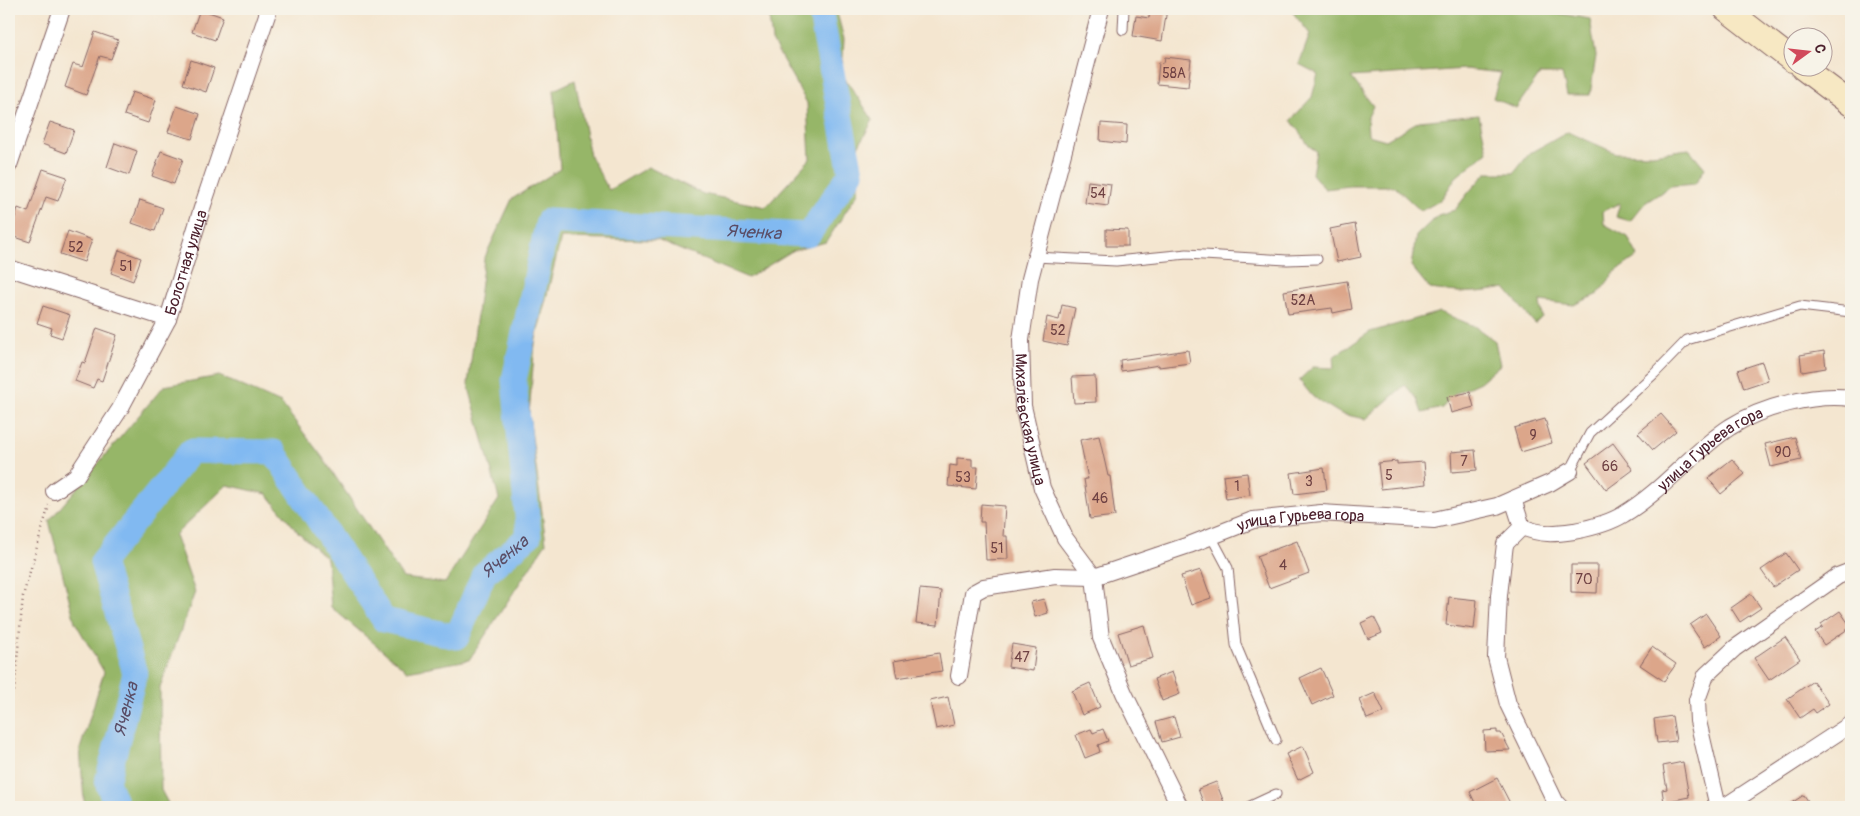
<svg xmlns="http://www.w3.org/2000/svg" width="1860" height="816" font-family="Pangolin,sans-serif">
<rect width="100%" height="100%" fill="#f7f3e8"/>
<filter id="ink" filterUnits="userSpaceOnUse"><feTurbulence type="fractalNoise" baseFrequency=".02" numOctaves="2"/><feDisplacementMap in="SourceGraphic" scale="10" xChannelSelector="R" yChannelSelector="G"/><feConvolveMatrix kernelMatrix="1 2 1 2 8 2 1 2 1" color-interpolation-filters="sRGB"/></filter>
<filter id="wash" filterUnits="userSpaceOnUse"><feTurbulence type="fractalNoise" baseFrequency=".0096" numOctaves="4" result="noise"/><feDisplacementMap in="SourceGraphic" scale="20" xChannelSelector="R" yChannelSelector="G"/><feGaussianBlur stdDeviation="1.12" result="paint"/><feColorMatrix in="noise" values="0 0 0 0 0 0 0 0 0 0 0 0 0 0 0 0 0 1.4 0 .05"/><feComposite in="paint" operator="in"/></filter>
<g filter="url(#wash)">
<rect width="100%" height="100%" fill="#f4e6d0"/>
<path fill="#96b668" stroke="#706a4a" d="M768,9h68l8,30 -2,35 31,46 -15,27v46l-32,49 -34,9 -44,27 -91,-38 -96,-2 -26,105 -6,71 17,129 -77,117 -62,11 -76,-64 -4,-48 -30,-28 -30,-37 -40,-9 -52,50 20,57 -35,95 1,103 9,17h-83l-3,-6 -4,-52 24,-77 -29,-50 -26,-101 115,-135 55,-10 62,27 42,55 80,120 42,5 54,-84 -31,-115 16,-125 28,-60 48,-30 -6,-79 21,-10 15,76 19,34 39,-23 55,27 63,13 44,-48 -3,-56 -35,-62z
M1290,9h230l19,1 51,9 6,37 -6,39h-23l-5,-21h-22l-24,34 -23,-10 8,-25 -36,-4 -114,8 22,29 -6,13 1,16 18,5 33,-19 60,-6 8,37 -31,25 -15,23 -20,11 -27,-25h-44l-25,3 -13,-15 4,-23 -7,-5 -18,-26 21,-23 6,-23 -19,-10 11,-30z
M1568,132l48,21 36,1 37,-5 16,19 -10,16 -24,2 -26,17 -15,18 -14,-4 4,-14 -17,8 1,13 24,13 10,19 -23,16 -17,22 -24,11 -34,-4 2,16 -7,7 -30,-36c-30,6 -45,5 -75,1l-19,-23 5,-30 22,-21 17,-5 13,-17 18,-20h28l15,-19z
M1440,312l34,14 21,15 5,24 -20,17 -24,11 -14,15 -20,5 -5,-14 -12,-14 -39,34 -25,-5 -28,-17 -14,-17 14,-13 21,1 -1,-11 37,-25z"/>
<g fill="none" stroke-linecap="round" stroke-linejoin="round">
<path stroke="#81b9f1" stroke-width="25" id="s1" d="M117,807l-10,-25 28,-109 -33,-111 89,-111 83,1 110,168 73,17 27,-63 45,-38 -15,-156 34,-159 260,14 43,-62 -31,-164"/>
</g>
<g id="blocks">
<path fill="#dca68a" d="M200,9l23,8 -8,23 -23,-8z
M1150,9h17l-5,32 -29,-5 3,-20 13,2z
M95,32l23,8 -7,19 -11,-3 -14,39 -21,-8 8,-23 10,3z
M1165,57l26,3 -3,27 -31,-3 2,-22 5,1z
M191,60l23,8 -8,24 -23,-8z
M132,92l24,8 -8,23 -24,-8z
M177,106l23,8 -8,25 -24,-7z
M50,122l24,8 -8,23 -24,-9z
M1101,123l26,2 -1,19 -26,-3z
M115,143l22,8 -8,24 -22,-8z
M161,151l22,8 -9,25 -22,-8z
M43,169l24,8 -9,24 -12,-4 -16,45 -21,-7 9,-27 10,4z
M1088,181l23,3 -3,22 -23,-3z
M140,200l23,8 -8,23 -23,-8z
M1355,224l6,33 -24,5 -7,-33z
M1106,229l22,1v16h-22z
M68,231l24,9 -8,22 -24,-8z
M119,250l22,8 -8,23 -22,-8z
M1347,281l5,28 -19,4 -1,-5 -44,6 -4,-23z
M1062,305l13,3 -8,38 -24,-5 4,-24 12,3z
M43,306l27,9 -8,23 -12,-4 2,-6 -15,-5z
M97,328l20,7 -15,46 -5,-2 -4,9 -18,-7 7,-19 3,1z
M1188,350l2,13 -31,4v-2l-38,6 -1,-11z
M1824,351l2,17 -24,4 -2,-17z
M1762,362l6,18 -24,8 -6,-18z
M1095,376l1,26 -22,1 -2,-26z
M1470,392l4,15 -23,6 -4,-16z
M1661,414l15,17 -23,19 -15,-17z
M1545,419l7,24 -31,9 -7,-24z
M1099,436l9,40h2l5,40 -25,3 -6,-40h4l-8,-39z
M1795,437l6,23 -30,7 -6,-23z
M1613,443l20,27 -27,20 -20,-27z
M1475,450l2,20 -25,2 -1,-20z
M957,458l15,1v8h6l-2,22 -28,-3 2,-21 7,1z
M1732,459l13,15 -24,20 -13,-16z
M1397,461v3l27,-2 2,22 -45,5 -3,-26z
M1324,468l3,22 -33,4 -3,-21z
M1247,473l3,22 -24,4 -3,-23z
M981,504l24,2 -2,30h4l1,23 -22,1 -2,-38h-4z
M1297,541l12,32 -40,15 -12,-32z
M1786,553l12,17 -25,17 -12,-17z
M1571,565h27l-1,28 -26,-1z
M1201,570l10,28 -20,7 -10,-29z
M920,589l21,2 -3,34 -22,-2z
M1751,594l10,14 -21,14 -9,-14z
M1449,597l28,3 -3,29 -28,-4z
M1044,599l4,14 -13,4 -4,-15z
M1840,611l11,16 -27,18 -9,-13 8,-5 -2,-3z
M1706,614l15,22 -16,11 -15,-22z
M1374,617l8,16 -14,6 -7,-16z
M1144,625l9,33 -25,7 -10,-32z
M1785,637l15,22 -31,21 -15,-22z
M1012,644l24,4 -3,23 -25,-4z
M1652,647l24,17 -12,17 -24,-16z
M939,653l3,18 -45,7 -3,-17z
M1321,668l12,27 -21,10 -12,-27z
M1172,672l8,22 -18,7 -8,-22z
M1813,681l16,23 -13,9 -3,-4 -13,9 -13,-19z
M1090,683l10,24 -18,8 -10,-24z
M1375,693l9,19 -17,7 -8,-19z
M948,697l6,28 -18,4 -6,-28z
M1672,716l4,25 -19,2 -3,-24z
M1174,717l6,20 -18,5 -6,-20z
M1091,729l2,4 10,-4 5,12 -10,4 2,7 -15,6 -9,-23z
M1497,730v3h4l9,17 -25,1 -1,-20z
M1303,746l11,26 -16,8 -12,-26z
M1683,762l6,35 -25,5 -2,-12 5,-1 -4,-23z
M1497,778l15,29h-35l-7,-15z
M1216,782l9,23 -6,2h-14l-7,-18z
M1804,795l8,12h-27z"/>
</g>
</g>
<g filter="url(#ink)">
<use href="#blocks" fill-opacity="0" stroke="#866565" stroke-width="1"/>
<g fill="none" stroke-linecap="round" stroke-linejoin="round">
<defs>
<path id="service" d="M1123,30l1,-21
M1035,257l81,4 71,-7 100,6 30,-1
M1570,471l20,-38 64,-59 33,-34 113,-34 51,6
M1211,536l17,32 8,77 40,95
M1248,807l28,-13"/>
<g id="minor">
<path id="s2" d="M1101,9l-71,270 -9,61 2,66 19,82 23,50 29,39 7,61 23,55 56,114"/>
<path d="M9,165l53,-156"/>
<path d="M9,268l159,51"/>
<path id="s3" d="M54,491l22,-15 44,-67 48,-90 35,-114 66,-196"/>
<path id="s4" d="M1513,499l9,28c20,8 31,7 52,4 16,-3 36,-8 50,-17 40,-24 68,-62 106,-87 32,-20 84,-34 121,-29"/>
<path d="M1522,527l-17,17 -6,51 -3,62 12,47 48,99 4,4"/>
<path id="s5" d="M959,676l14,-83 11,-6 71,-11 39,1 95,-32 64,-25 68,-7 113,7 63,-14 53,-23 20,-12"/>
<path d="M1718,807l-20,-86 -1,-21 9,-25 29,-27 103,-72 13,-5"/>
<path d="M1724,807l127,-83"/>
</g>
<path id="secondary" d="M1726,9l66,51
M1803,68l48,36"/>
</defs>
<use href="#service" stroke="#866565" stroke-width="11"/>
<use href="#minor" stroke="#866565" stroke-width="18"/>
<use href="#secondary" stroke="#866565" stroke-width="26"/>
<path stroke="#866565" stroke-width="2.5" stroke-dasharray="1 4" stroke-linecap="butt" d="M9,700l5,-8 9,-96 26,-91"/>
<use href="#service" stroke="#fff" stroke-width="9"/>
<use href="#minor" stroke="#fff" stroke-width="16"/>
<use href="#secondary" stroke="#f7e8c3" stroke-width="24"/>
</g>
</g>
<g text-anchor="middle" stroke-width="4.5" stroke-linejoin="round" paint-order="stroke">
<g font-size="14" fill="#6e4143">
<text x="1174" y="78">58А</text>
<text x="1098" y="198">54</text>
<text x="76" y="252">52</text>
<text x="126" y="271">51</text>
<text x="1303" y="305">52А</text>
<text x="1058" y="335">52</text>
<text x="1533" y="440">9</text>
<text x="1783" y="457">90</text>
<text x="1464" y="466">7</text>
<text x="1610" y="471">66</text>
<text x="1389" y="480">5</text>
<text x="963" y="482">53</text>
<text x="1309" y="486">3</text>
<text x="1237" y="491">1</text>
<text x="1100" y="503">46</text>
<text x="997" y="553">51</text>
<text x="1283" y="570">4</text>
<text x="1584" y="584">70</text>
<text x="1022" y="662">47</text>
</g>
<g font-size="16" fill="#4a1f2b" stroke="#f7f3e8">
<text dy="6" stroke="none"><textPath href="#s3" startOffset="268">Болотная улица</textPath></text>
<text dy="6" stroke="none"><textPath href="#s2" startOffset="421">Михалёвская улица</textPath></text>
<text dy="6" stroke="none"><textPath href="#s4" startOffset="244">улица Гурьева гора</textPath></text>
<text dy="6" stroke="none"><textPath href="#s5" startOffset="424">улица Гурьева гора</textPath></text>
</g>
<g font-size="18" font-style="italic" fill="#5a4d66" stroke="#f7f3e8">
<text dy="6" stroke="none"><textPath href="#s1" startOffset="1409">Яченка</textPath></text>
<text dy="6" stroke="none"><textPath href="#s1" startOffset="852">Яченка</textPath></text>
<text dy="6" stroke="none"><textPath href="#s1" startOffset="102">Яченка</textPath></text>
</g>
</g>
<rect width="1860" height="816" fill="none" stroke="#f7f3e8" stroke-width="30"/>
<g transform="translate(1808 52) rotate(75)"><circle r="24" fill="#f7f3e8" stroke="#b29e9c"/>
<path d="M0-4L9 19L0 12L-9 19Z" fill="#d1495b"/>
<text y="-8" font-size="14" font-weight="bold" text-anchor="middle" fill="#4a1f2b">С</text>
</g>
</svg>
